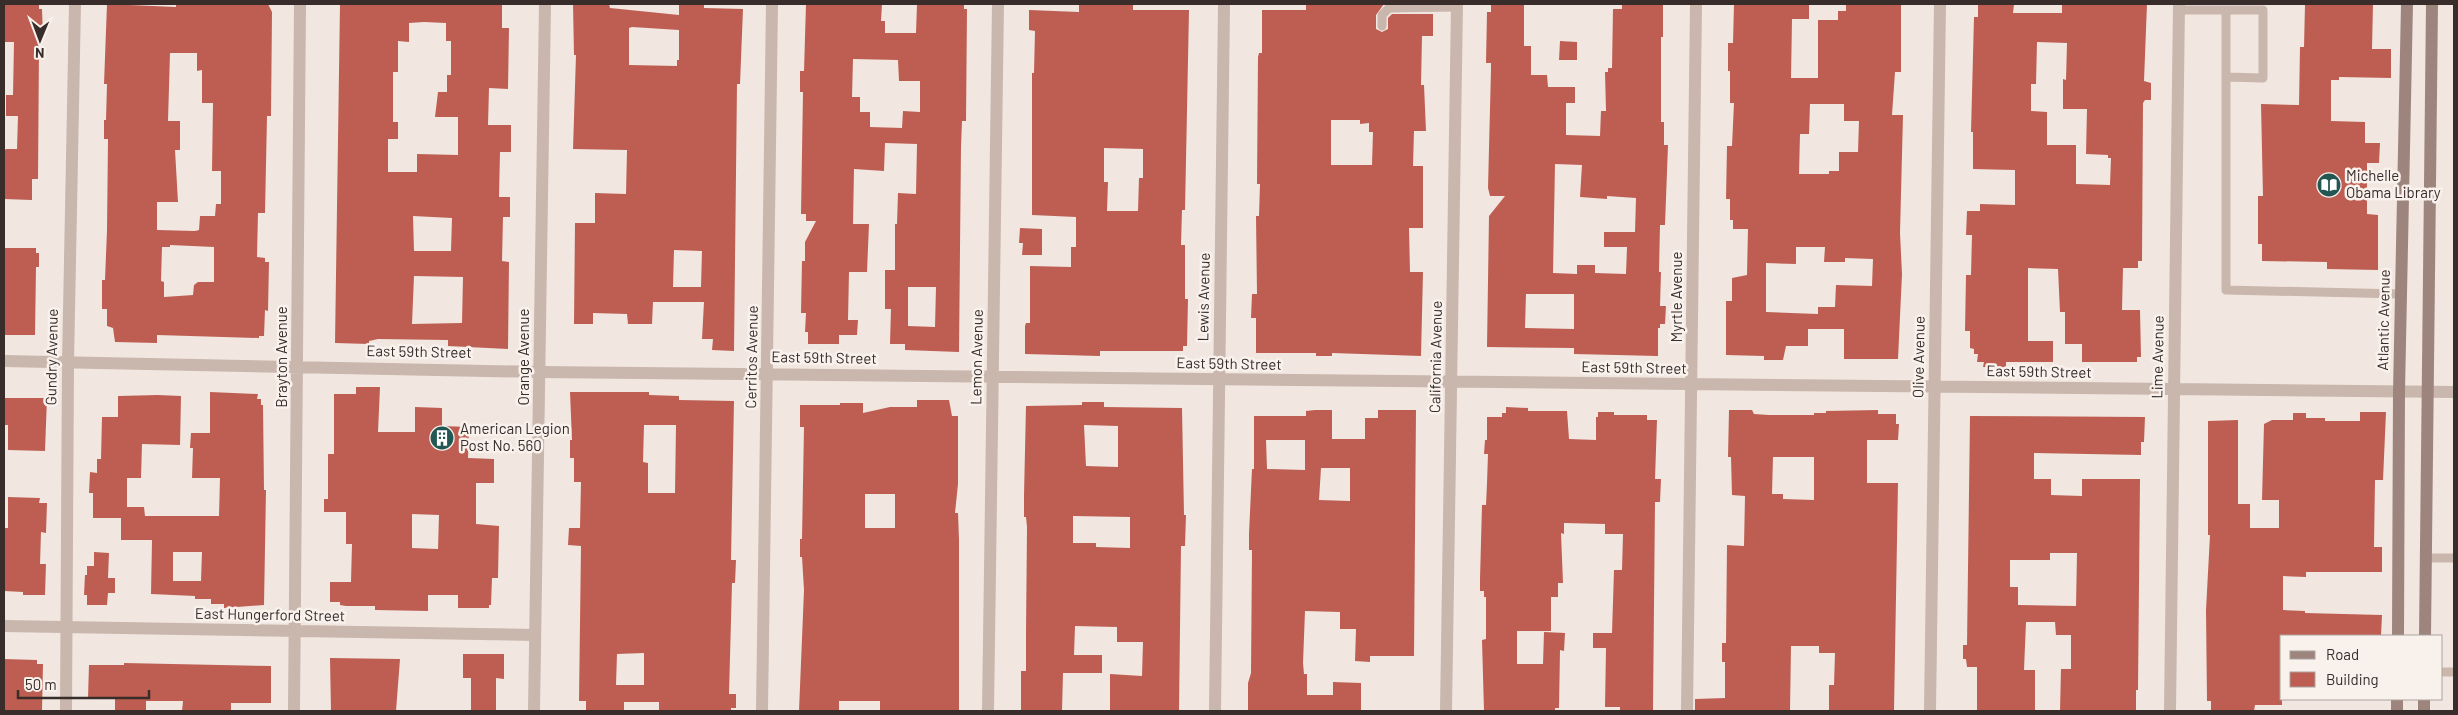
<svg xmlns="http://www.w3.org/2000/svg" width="2458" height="715" font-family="Barlow,sans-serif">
<rect width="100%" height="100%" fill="#f1e7e0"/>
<path fill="#be5e52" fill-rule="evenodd" d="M4,4h35v5h3l1,28h-3l-1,9 -1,133h-6v21l-28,-1v-48l2,-2h11l1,-33h-12v-21h7l1,-53h-10z
M107,4l69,3v-3h92l4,8 -1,104h-4l-2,97h-7l-1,44 8,1v4h4l-1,49 -3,-1 -1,26h-5v2l-102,-3v8l-42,-1 -2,-14 -6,-2v-17h-5v-29h3l2,-50 1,-91h-4v-19h2l1,-36h-3zM170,53h27v18l5,-1v33h11l-1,68h9v33h-5l-1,12h-15l-1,14 -4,1 -38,-1v-28h21l-3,-52h5v-29h-12zM170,245l44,2v35h-16l-4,3 -1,10 -29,2v-15l-3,-1 1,-34h8z
M340,4h162v24h7l-1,61 -19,-1 -1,37h23v27h-11l-1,45h11v20h-7l-1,44 7,1 -1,87 -60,-3v-6l-70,-1 -9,2v3l-34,-1zM424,22l22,1v18h5v34h-4v17h-9l-3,25h23v38l-41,-1v18h-29v-33h10v-17h-5v-50h5v-31l11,1v-19zM413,216l39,2 -1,33h-37zM414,276l49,1 -1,46 -50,1z
M573,4h36l1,4 69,7v-11h25v4l39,1 -3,75h-3l-3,267 -22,-1 1,-11h-11l2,-37h-51l-1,22h-24l-1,-10 -34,-1v11h-19l1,-101h20v-30l31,1 1,-44 -54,-1 3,-94h-2zM632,27l47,3v30h-2v6l-48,-1v-37zM674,250l28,1 -1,36h-28z
M806,4h76l-1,17h4v12h31l1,-29h47v5h3l-1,112h-4l-1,26 -2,205 -54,-2v-6h-15l1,-35h-6v-39h10v-46h2l1,-31 18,1 1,-50 -32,-1 -1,28 -30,-2 -1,55h16l-2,48h-18l-1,48h10l-1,15h-18v9h-31v-12h-3l1,-19h-5l1,-52h3v-19l11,-21h-10v-7h-5l2,-122h-3v-21h4zM853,59l45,1 1,21h21v31l-17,-1 -1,17 -32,-1v-15h-10v-15h-8zM908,287h28l-1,40 -27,-1z
M1079,4h54v6h56l-4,200h-3l-1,35h4v54h3l-1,47h-4v5h-83v5l-75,-2v-28l1,-3h4v-57l41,1v-20h5v-30l-44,-2v-142h2l1,-42 -6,-1v-20l50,2zM1104,148l39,1v29h-4l-1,33h-31l1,-29h-4z
M1306,4h78l-8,11v14l6,3 6,-3v-11l4,-4h41v22h-11l-1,49h3l2,46h-12l-1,35h10v62h-14l1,44h13l-2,84 -89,-3v3h-16v-3h-60v-35h-5l1,-24h5l-1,-78h3l1,-32h-3l1,-127 1,-4h3v-43h44zM1331,120h29v4l9,-1v9h4l-1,33h-41z
M1491,4h33v42h7v29h16l1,12h27v16h-9v32l34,1 1,-25h5l-1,-39h3v-4h4l1,-59h9v-5h41v33h-2v85h3v23h4l-3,80h-5l-1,47h2l-1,34h6l-1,18h-5v4h-2v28l-84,-2v-6l-87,-1 2,-131 16,-20h-15l-2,-8 3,-119v-6h-5l1,-51h4zM1555,164l27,1 -2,32 27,2v-3l29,2 -1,34h-31v15h23l-1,27 -31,-1v-8h-18v9l-24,-1zM1526,294h48v35l-49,-1z
M1734,4h75v15h-17l-1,59h27v-58h20v-9h8v-7h55v68h-6l-3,43h11l-3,118 2,41 -4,85h-54v-30h-36v17h-22l-3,14h-19v-4l-38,-1v-54h6v-23l15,-3 1,-46h-15v-9h-3v-21h-4l1,-53h5l2,-43h-4v-32h-2v-28h5zM1810,104h34v17h15l-1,31h-19v19h-10v3h-30l1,-40h9zM1796,247h29l-1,15h21v-4l28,1 -1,27 -36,-1 -1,22h-17v7l-52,-2v-49l30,1z
M1978,4h36l-1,9h49v-9h85l-3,77 7,2v17h-6l-2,3 -1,158h-4v7h-15l-1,42h18l1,47h-4v5h-55v-18h-17v-32h-5l-2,-43 -30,-1v73h25v21h-47v6l-23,-1 1,-5h-7l1,-8h-4v-5l-4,-1v-17h-5l1,-56h5l1,-40h-6l1,-24h13v-7l35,1v-35l-42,-1v-37h-2l3,-115h4zM2037,42l30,1 -1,37 -3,-1v30h24l-1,45 22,1v3h3l-1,27 -34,-1v-39h-29v-33l-16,-1v-27h5z
M2305,4h68l-1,45h19v29l-52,-1v3h-8v41l34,1v21h15l-1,20h-12v51l11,1v55l-51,-1v-7l-65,-1v-17h-4v-48h5l-2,-92 38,1 1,-58h4z
M1560,41l17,1v18h-18z
M1020,228l22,1v26h-20l1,-12h-4z
M4,248h32v5h3v14h-3l-1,68h-31z
M356,387h24l-2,45h37v-25l27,1v18l27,1 -1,31 26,1v24h-18v41l23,2 -1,52h-6l-1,27h-2v3h-31v-13h-30v16l-53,-1v-4h-29l-6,-1v-3h-10v-20h21l1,-38h-6v-32h-22v-13h4v-45h6v-60h22zM412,514l27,1 -1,34 -26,-1z
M210,392l48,2 -1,5h4v6h2l1,85h2l-2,115 -40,3v-4h-13v-5h-16v-3l-44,-2 1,-54h-31v-22h-28v-25h-4l1,-21 7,1v-14h4l1,-42h16v-21l40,-1 23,1 -1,49 -38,-1 -1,34h-14v29h17l1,9h74l1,-38h-28l1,-30h-3l1,-15h19zM173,552h29l-1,29h-28z
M570,392h79v3l30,1v4l55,1 -3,159h5l-1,23h-3l-3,111h7v14h-5v3h-72v-9h-35v9h-38v-10h-7l2,-155 -13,-1 1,-17h11l1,-46h-7v-24h-4v-18h2zM644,425h32l-1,68h-27v-30l-5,-1zM644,653v32h-28l1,-31z
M4,398h43l-2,53 -37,-1v-25h-4z
M917,400h32l3,16h6v68l-3,29h3l1,27v171h-79v-10h-41v10h-40l5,-121 -2,-33h-2v-18h2l2,-112h-4v-22h40v-2h23v10l27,-6h27zM865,494h30v34h-30z
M1082,402h22v5l78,1 2,107h2l-1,31h-4l-2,165h-69v-37l32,2 1,-34h-26v-15l-42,-1 -1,29h28v18h-39l-1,38h-41v-40h5v-39l1,-105 -1,-10h-2v-22l2,-89 56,-1zM1084,425l34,1v41l-32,-1zM1073,516l57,1v31l-34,-1v-4h-23z
M1506,407l22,1v3h39l2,28 27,1v-23h2v-5h16v3h33v5h10l-2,59h6l-1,23h-5l-2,209h-33v-4h-15l1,-59h-13v-15h19l2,-63h8l1,-36h-18v-10l-41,-1v11l-3,-1 2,50h-5v14h-7v34h-34v33h26l1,-32 21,1 -1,18 -4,-1 -1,58h-4v3h-71l-2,-71 4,-1v-42h-2v-6h-4v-12l2,-74h4l1,-22 1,-29h-4l1,-14h2v-23h15v-4h4z
M1315,410h17v29h33v-21h13v-8h38l-2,246h-44v6l-15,-1 1,-32h-16v-17l-35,-1 -2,52 1,11h3v21h26v-13l28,1v27l-113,1v-28l3,-10 1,-123h-3v-16l3,-65h2v-53h52v-5zM1266,440h39v30l-38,-1zM1321,468h29v33l-31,-1z
M1729,410h23l2,4 15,1h45v-2h12v-2l52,-1v4h18v10h3l-1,16h-31v43h31l-4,228h-65v-26h5l1,-32h-16v-7h-28l-1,65h-95v-12l30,-1v-36h-3v-19h4l1,-98 17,1 1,-50 -13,-1 -1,-38h-3zM1773,457h41v43l-31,-1v-5h-11z
M2360,412h26l-3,68h-8l-1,67h8v25h-76v5l-23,-1v34l22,1v2l77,2 -1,21h-99v69h-27l-1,6h-43v-10h-4l-1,-91 4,-75h-2v-114l30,-1v84h12v24h29v-28h-17l2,-76 8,-4h21v-7h13v5h19v3h35z
M1970,416l175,1 -1,25h-3v13l-107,-2v26h17v16l31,1v-17h58l-2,211h-2v21h-76l1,-42h10v-34h-15l-1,-13h-29l-2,48h11v41h-58v-44h-10l-1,-8h-3v-14h4zM2050,553h27l-1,53 -58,-1v-18h-8v-27h40z
M8,497l32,1 -1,5h8l-1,30 -5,-1 -1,32h6l-1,31h-22v-3l-19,-1v-63h4z
M94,552l15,1 -1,25h7v15h-7l-1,12h-20v-10h-3l1,-20h2v-9h7z
M463,654h41v25l-8,-1v33h-25v-33h-8z
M330,658l70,1 -4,52h-65z
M4,659l33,1v4h6l-1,47h-38z
M124,663l147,3v37h-40v8h-49l1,-10h-37v10h-31v-13h-27l1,-33h35z"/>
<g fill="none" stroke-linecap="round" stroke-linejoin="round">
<path stroke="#c9b6ac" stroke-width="9" d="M2179,10h84v68l-37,-1v-67
M1382,26v-11l7,-7 68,-1
M2226,77v213l175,4
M2426,558h28
M2442,672h12"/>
<path stroke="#c9b6ac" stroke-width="12" d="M4,361l536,11 1914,20
M4,626l531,9
M66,711l2,-348 7,-359
M294,711l6,-707
M762,711l10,-707
M988,711l10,-707
M1215,711l9,-707
M1446,711l11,-707
M1687,711l9,-707
M1930,711l10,-707
M2170,711l9,-707"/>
<path stroke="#c9b6ac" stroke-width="12" d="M534,711l11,-707"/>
<path stroke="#9d857d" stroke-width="12" d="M2398,636l1,-245 8,-387
M2425,636l7,-632
M2397,711v-12
M2424,711v-12"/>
</g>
<defs>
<symbol id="library-disc" viewBox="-11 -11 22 22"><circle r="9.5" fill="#235753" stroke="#f9f1ec"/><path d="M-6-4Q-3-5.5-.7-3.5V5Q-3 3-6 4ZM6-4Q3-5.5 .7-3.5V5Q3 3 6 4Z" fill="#fff"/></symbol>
<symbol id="building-disc" viewBox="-11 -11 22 22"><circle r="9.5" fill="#235753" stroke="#f9f1ec"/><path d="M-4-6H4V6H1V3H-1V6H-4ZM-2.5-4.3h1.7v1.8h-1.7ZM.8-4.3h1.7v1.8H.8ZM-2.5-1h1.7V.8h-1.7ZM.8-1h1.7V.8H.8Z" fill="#fff"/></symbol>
</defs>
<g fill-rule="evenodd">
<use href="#library-disc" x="2315" y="171" width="28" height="28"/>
<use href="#building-disc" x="428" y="424" width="28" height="28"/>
</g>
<g text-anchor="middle" stroke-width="5" stroke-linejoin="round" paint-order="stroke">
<g font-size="15" fill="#382d2b" stroke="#f9f1ec" text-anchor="start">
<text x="2346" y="181">Michelle<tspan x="2346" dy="17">Obama Library</tspan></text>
<text x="460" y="434">American Legion<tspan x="460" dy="17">Post No. 560</tspan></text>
</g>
<g font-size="15" fill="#382d2b" stroke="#f9f1ec">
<text transform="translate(1204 297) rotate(-89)" y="5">Lewis Avenue</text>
<text transform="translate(1677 297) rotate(-90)" y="5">Myrtle Avenue</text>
<text transform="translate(2384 320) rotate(-89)" y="5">Atlantic Avenue</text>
<text transform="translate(419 352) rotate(1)" y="5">East 59th Street</text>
<text transform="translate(52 357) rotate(-89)" y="5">Gundry Avenue</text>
<text transform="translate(282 357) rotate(-90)" y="5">Brayton Avenue</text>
<text transform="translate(524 357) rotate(-90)" y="5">Orange Avenue</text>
<text transform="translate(752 357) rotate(-89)" y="5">Cerritos Avenue</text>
<text transform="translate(977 357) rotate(-89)" y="5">Lemon Avenue</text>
<text transform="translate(1436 357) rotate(-89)" y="5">California Avenue</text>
<text transform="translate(1919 357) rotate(-89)" y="5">Olive Avenue</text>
<text transform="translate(2158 357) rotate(-89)" y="5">Lime Avenue</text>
<text transform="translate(824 358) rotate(1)" y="5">East 59th Street</text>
<text transform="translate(1229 364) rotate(1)" y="5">East 59th Street</text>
<text transform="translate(1634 368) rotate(1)" y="5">East 59th Street</text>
<text transform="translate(2039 372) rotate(1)" y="5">East 59th Street</text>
<text transform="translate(270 615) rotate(1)" y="5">East Hungerford Street</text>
</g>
</g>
<rect width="2458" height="715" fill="none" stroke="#382d2b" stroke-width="10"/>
<rect x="2280" y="635" width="162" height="65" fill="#f9f1ec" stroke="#aca39f"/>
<rect x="2290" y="651" width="25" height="8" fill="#9d857d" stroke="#aca39f"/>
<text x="2326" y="660" font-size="15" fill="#382d2b">Road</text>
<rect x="2290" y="672" width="25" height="15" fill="#be5e52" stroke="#aca39f"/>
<text x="2326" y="685" font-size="15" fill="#382d2b">Building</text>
<g transform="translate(40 40) rotate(181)" stroke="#f9f1ec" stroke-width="4" paint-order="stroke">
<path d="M0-4L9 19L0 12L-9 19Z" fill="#382d2b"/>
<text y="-8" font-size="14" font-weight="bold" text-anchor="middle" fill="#382d2b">N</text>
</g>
<path d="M18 690v8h131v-8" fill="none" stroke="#382d2b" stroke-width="2.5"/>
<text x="25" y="690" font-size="15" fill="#382d2b" stroke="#f9f1ec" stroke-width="4" paint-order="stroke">50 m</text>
</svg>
